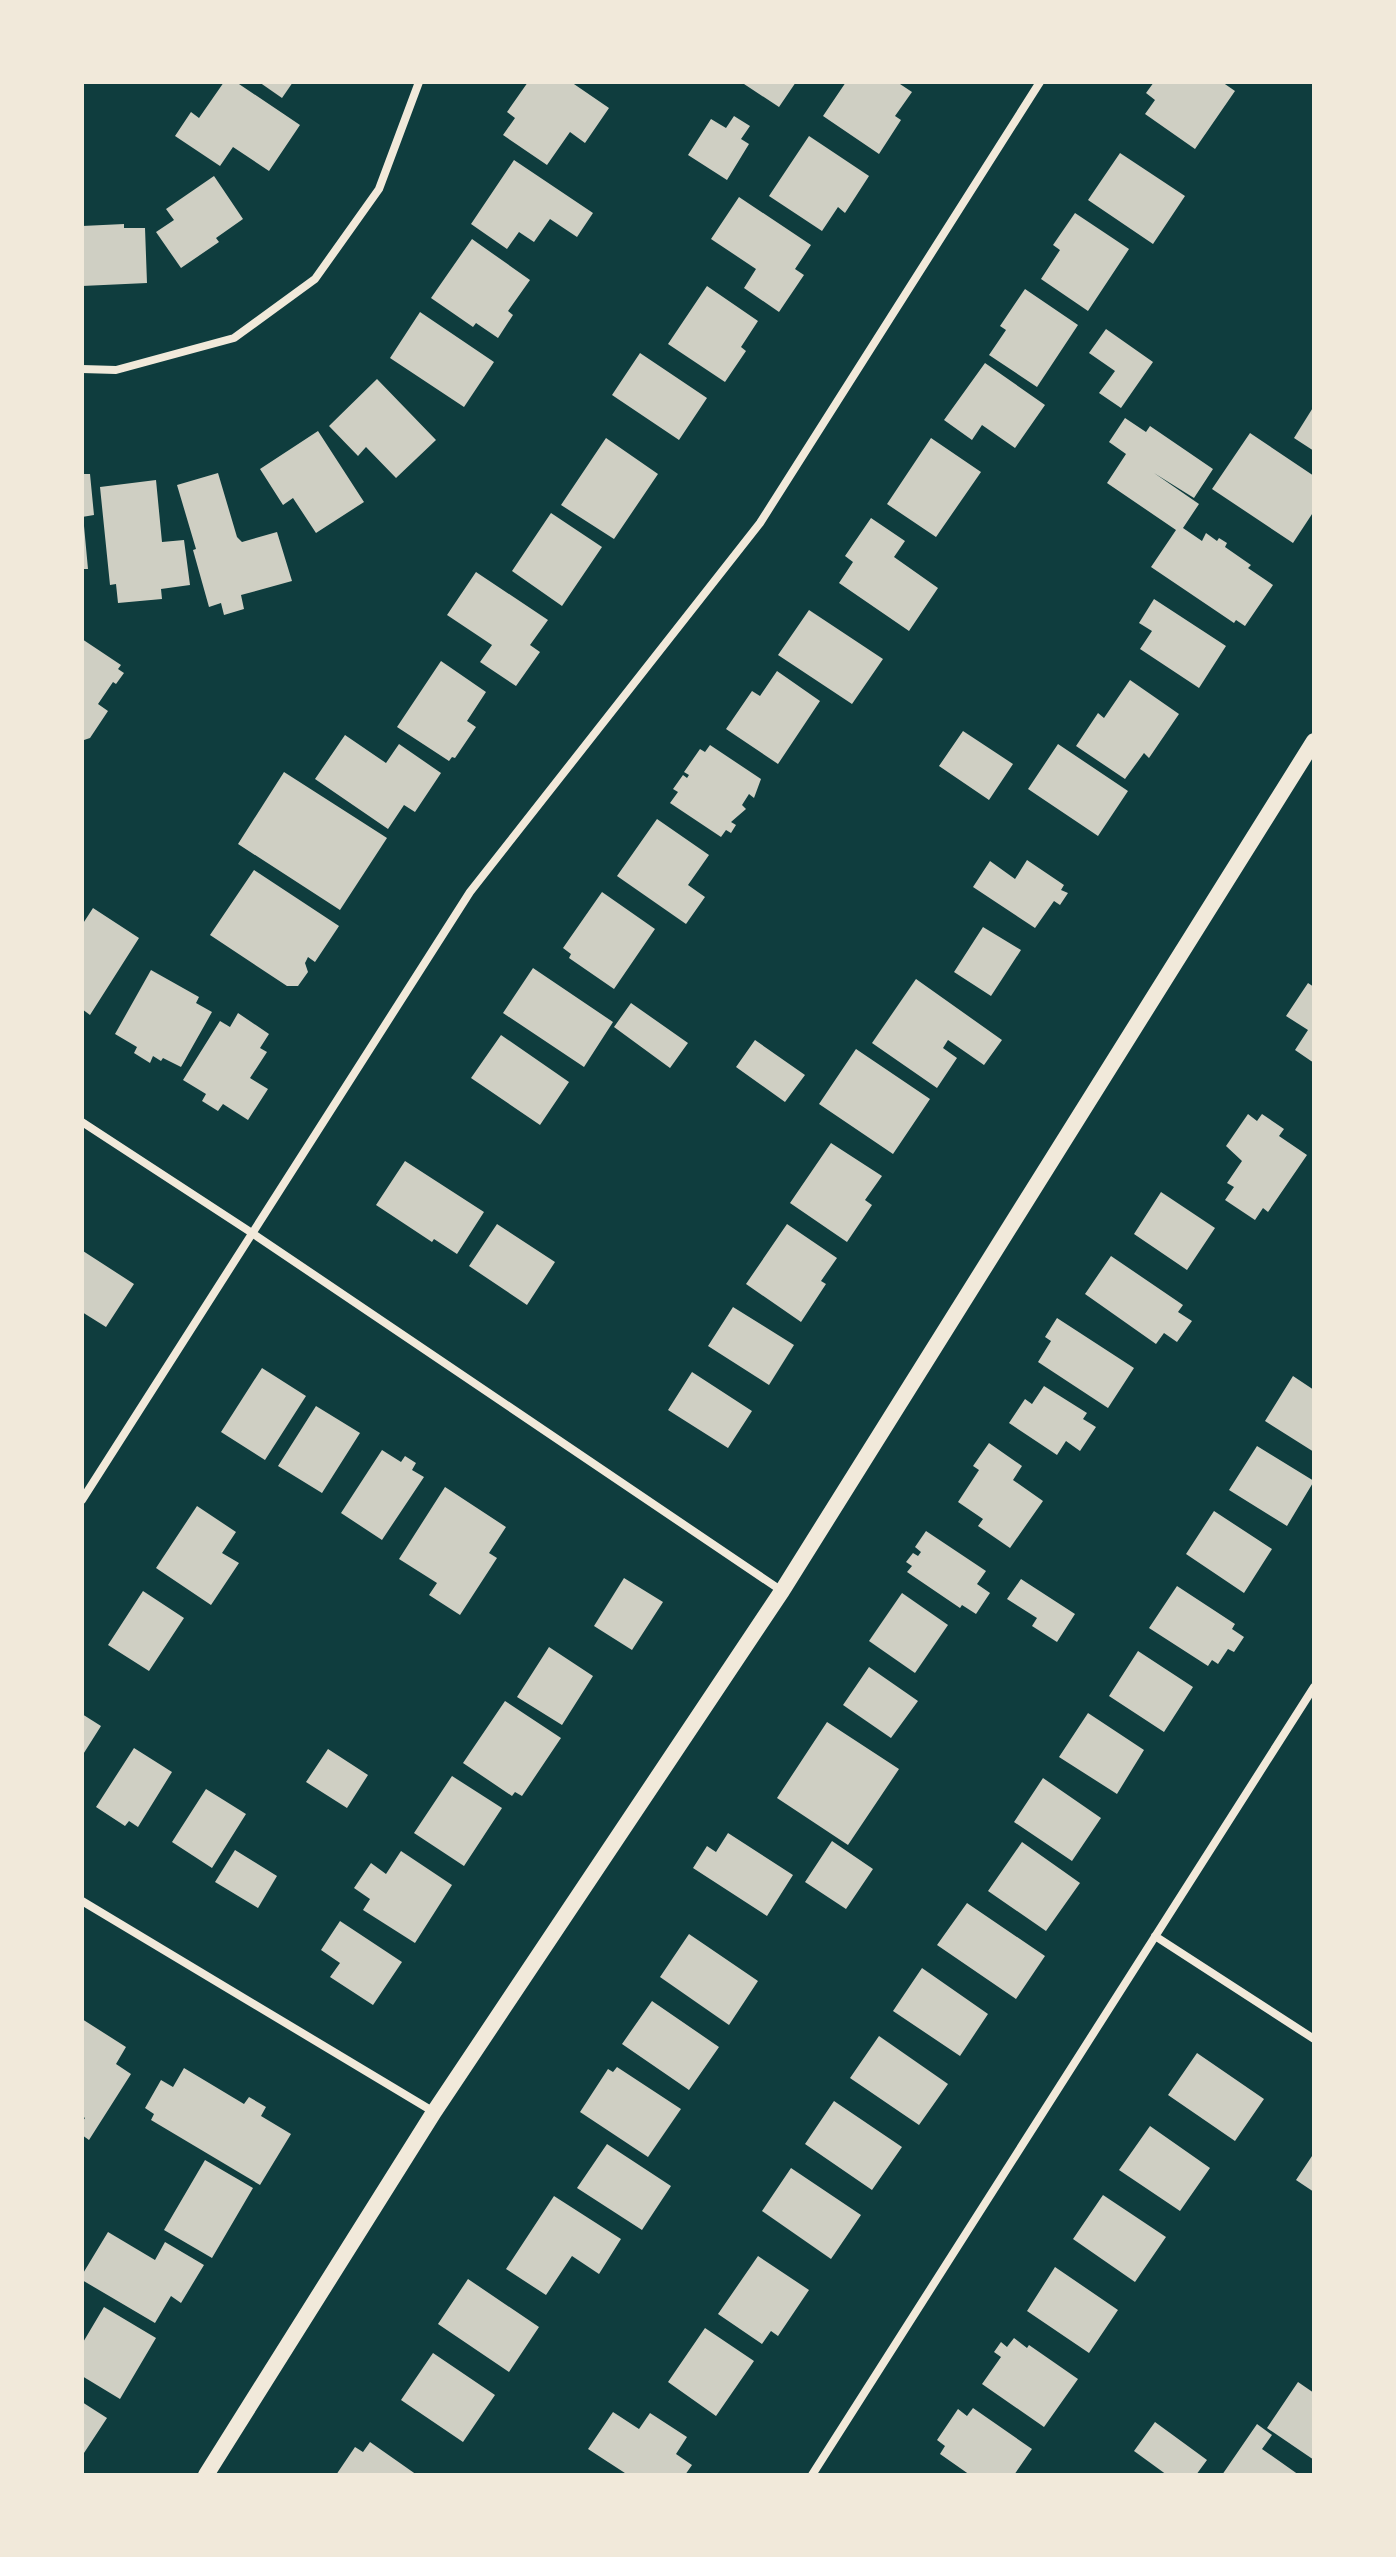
<svg xmlns="http://www.w3.org/2000/svg" width="1396" height="2557" font-family="'Varela Round',sans-serif">
<rect width="100%" height="100%" fill="#0f3d3e"/>
<path fill="#cfcfc3" d="M224,82h12l64,43 -31,46 -36,-24 -13,19 -45,-30 16,-24 8,6z
M259,82h34l-11,16z
M528,82h43l38,26 -24,35 -15,-11 -23,33 -44,-30 12,-17 -8,-6z
M741,82h55l-17,25z
M846,82h51l15,10 -17,24 6,4 -22,34 -56,-38z
M1154,82h68l13,9 -40,58 -50,-35 10,-14 -9,-7z
M734,116l16,10 -9,13 8,5 -22,36 -39,-25 23,-36 15,9z
M809,136l60,40 -24,37 -7,-6 -16,24 -53,-35z
M1120,153l65,43 -32,48 -65,-44z
M514,160l79,53 -16,24 -27,-18 -16,23 -15,-10 -12,17 -36,-25z
M214,176l29,43 -27,19 3,4 -38,26 -25,-36 18,-12 -8,-11z
M739,197l72,48 -16,24 9,6 -25,37 -35,-24 12,-19 -45,-30z
M1075,213l54,36 -41,62 -47,-32 19,-29 -7,-5z
M124,224v4h21l2,55 -65,3v-60z
M472,239l58,41 -22,31 5,4 -15,23 -22,-15 -3,4 -42,-29z
M707,286l51,35 -17,26 5,4 -21,31 -57,-38z
M1025,289l53,36 -41,62 -48,-32 17,-25 -6,-4z
M420,312l74,50 -30,45 -74,-49z
M1106,329l47,33 -32,46 -22,-15 16,-22 -26,-18z
M640,353l67,45 -28,42 -67,-45z
M985,363l60,42 -30,43 -33,-23 -10,15 -28,-20z
M377,379l59,61 -40,38 -30,-31 -8,9 -29,-30z
M1314,406v45l-20,-13z
M1125,418l21,14 4,-6 63,43 -19,29 -40,-25 45,31 -16,24 19,13 4,-8 11,8 2,-3 8,5 -2,4 26,18 -3,3 25,17 -28,41 -9,-6 -2,3 -83,-56 25,-37 -69,-47 19,-29 -17,-12z
M318,431l46,71 -48,31 -23,-35 -10,7 -23,-36z
M1250,433l64,43v35l-21,32 -81,-54z
M606,438l52,36 -44,65 -53,-34z
M931,438l50,34 -45,65 -49,-33z
M218,473l19,64 5,5 35,-10 15,49 -51,14 3,14 -20,6 -3,-12 -12,4 -16,-57 3,-1 -19,-64z
M82,474h8l4,41 -12,2z
M156,480l6,62 22,-2 6,45 -29,4 1,10 -44,4 -2,-19 -6,1 -10,-98z
M551,513l51,34 -40,59 -50,-35z
M871,518l34,23 -11,16 44,31 -29,43 -70,-48 14,-21 -8,-6z
M82,526h2l4,43h-6z
M476,572l72,48 -18,25 10,7 -24,34 -36,-24 12,-17 -45,-30z
M1154,599l72,47 -27,42 -59,-39 12,-18 -13,-8z
M809,610l74,49 -31,45 -74,-49z
M82,639l39,26 -3,4 6,4 -8,11 -3,-2 -15,22 10,7 -18,27 -6,2 -2,-1z
M441,661l45,31 -19,29 9,6 -21,31 -3,-1 -3,4 -52,-34z
M777,671l43,30 -42,63 -52,-35 26,-38 8,5z
M1130,680l49,34 -30,44 -5,-5 -19,26 -49,-33 22,-33 6,5z
M963,731l50,33 -24,36 -50,-34z
M345,735l41,28 13,-19 42,29 -26,39 -11,-7 -16,24 -73,-50z
M1058,744l70,47 -30,45 -70,-47z
M710,745l51,34 -7,19 -5,-4 -7,11 4,4 -15,13 5,3 -5,8 -5,-3 -5,7 -51,-34 8,-11 -5,-3 10,-14 4,3 2,-3 -5,-3 16,-23 5,3z
M284,772l103,66 -47,72 -102,-66z
M657,819l52,36 -21,30 17,12 -19,27 -69,-48z
M1027,860l37,25 -3,5 7,3 -8,12 -6,-4 -19,27 -62,-41 17,-26 25,18z
M254,870l85,56 -24,36 -7,-5 -3,6 3,9 -10,14h-11l-77,-51z
M602,892l53,37 -41,60 -45,-31 2,-4 -8,-6z
M93,908l46,30 -49,77 -8,-6v-84z
M983,927l38,23 -30,46 -37,-24z
M533,968l80,54 -29,45 -81,-54z
M151,970l48,27 -3,6 16,9 -31,55 -18,-9 -2,3 -8,-5 -3,7 -16,-10 3,-6 -22,-13z
M916,979l86,61 -18,25 -36,-25 -5,8 14,10 -20,30 -65,-45z
M1308,983l6,4v76l-19,-13 13,-20 -22,-14z
M631,1003l57,40 -18,25 -56,-41z
M238,1013l31,21 -9,14 7,4 -17,26 18,11 -20,31 -25,-16 -5,7 -16,-10 4,-7 -23,-14 37,-59 10,6z
M501,1035l68,47 -29,43 -69,-47z
M755,1040l50,35 -20,27 -49,-35z
M856,1049l74,50 -37,55 -74,-50z
M1248,1114l9,7 5,-7 22,15 -5,7 28,19 -39,57 -5,-4 -8,12 -30,-20 9,-13 -7,-4 15,-22 -16,-15z
M831,1143l51,33 -17,24 7,5 -25,37 -57,-39z
M405,1161l79,51 -27,42 -23,-15 -2,3 -56,-37z
M1161,1192l54,36 -28,42 -53,-36z
M497,1224l58,38 -28,43 -58,-39z
M787,1224l50,34 -16,23 5,3 -25,38 -55,-38z
M83,1251l51,33 -28,43 -24,-15z
M1111,1256l72,49 -5,7 14,9 -15,21 -13,-9 -8,11 -71,-50z
M733,1307l61,38 -25,40 -61,-39z
M1057,1318l77,50 -26,40 -70,-46 13,-21 -6,-4z
M262,1368l44,28 -41,64 -44,-28z
M692,1372l60,39 -24,37 -60,-38z
M1293,1376l21,14v62l-49,-31z
M1044,1386l43,27 -4,6 13,8 -16,24 -14,-10 -9,14 -48,-32 16,-24 7,5z
M316,1406l44,27 -38,60 -44,-27z
M989,1443l33,23 -9,14 30,21 -33,47 -32,-22 5,-7 -25,-17 21,-32 -6,-4z
M1257,1446l57,35 -27,45 -58,-36z
M382,1450l19,12 4,-6 11,7 -4,7 12,7 -42,63 -41,-27z
M445,1487l61,40 -17,26 8,5 -37,57 -31,-20 8,-12 -38,-24z
M197,1506l39,26 -14,21 17,10 -28,42 -55,-37z
M1214,1511l58,38 -28,44 -58,-39z
M926,1531l60,40 -9,13 13,9 -14,21 -14,-9 -2,3 -53,-36 5,-6 -6,-4 7,-9 5,3 3,-4 -6,-5z
M624,1578l39,24 -31,48 -38,-24z
M1021,1579l54,35 -18,28 -25,-16 5,-8 -30,-19z
M1177,1586l58,38 -3,5 12,8 -10,15 -6,-3 -10,15 -6,-4 -4,6 -59,-38z
M143,1591l41,27 -35,53 -41,-26z
M902,1593l46,32 -33,48 -46,-32z
M549,1647l44,29 -31,49 -45,-28z
M1138,1651l55,36 -29,45 -55,-36z
M869,1667l49,34 -27,37 -48,-33z
M505,1701l56,37 -39,58 -7,-4 -3,4 -49,-33z
M1088,1713l56,37 -27,44 -58,-37z
M82,1714l19,12 -19,30z
M827,1722l72,47 -51,76 -71,-47z
M134,1748l38,24 -34,55 -9,-6 -4,5 -29,-19z
M328,1749l40,26 -21,33 -41,-26z
M452,1776l50,32 -38,58 -50,-33z
M1043,1778l58,40 -29,43 -58,-39z
M206,1789l40,25 -34,54 -40,-26z
M728,1833l65,42 -26,41 -74,-48 14,-22 9,6z
M832,1841l41,28 -27,40 -41,-27z
M1022,1842l58,41 -34,48 -58,-40z
M235,1850l42,26 -19,32 -43,-26z
M401,1851l51,34 -37,58 -52,-33 7,-11 -16,-11 17,-25 15,11z
M967,1903l78,53 -29,43 -79,-54z
M340,1921l62,41 -29,43 -43,-28 10,-14 -19,-13z
M689,1934l69,47 -29,44 -69,-48z
M922,1968l66,46 -28,42 -67,-45z
M652,2001l67,46 -30,43 -67,-46z
M82,2019l44,28 -10,17 15,10 -42,66 -7,-5v-13l3,-4 -3,-2z
M879,2036l69,48 -29,41 -69,-47z
M1197,2053l67,46 -29,42 -67,-46z
M617,2067l64,42 -33,48 -68,-45 28,-43 5,3z
M184,2068l60,36 5,-7 17,10 -5,9 30,18 -31,51 -109,-65 3,-6 -9,-6 16,-28 12,7z
M834,2101l68,46 -30,43 -67,-46z
M1150,2126l60,42 -30,43 -61,-41z
M607,2144l64,42 -29,44 -65,-42z
M1314,2153v39l-18,-12z
M205,2160l48,28 -41,70 -48,-28z
M791,2168l70,47 -30,44 -69,-48z
M1103,2195l63,42 -31,45 -62,-43z
M554,2196l67,43 -22,35 -27,-18 -26,39 -40,-26z
M108,2232l47,28 10,-18 39,23 -23,38 -10,-7 -16,27 -73,-43v-5z
M758,2256l51,34 -31,46 -7,-5 -9,13 -44,-30z
M1055,2267l63,43 -29,43 -62,-42z
M468,2279l71,48 -30,45 -71,-48z
M104,2307l52,31 -36,61 -38,-23v-32z
M705,2328l49,33 -38,55 -48,-34z
M1014,2338l13,10 2,-3 49,34 -34,48 -62,-43 19,-27 -7,-5 7,-10 6,5z
M433,2353l62,42 -32,47 -62,-42z
M1298,2382l16,11v67l-47,-32z
M82,2402l25,16 -25,38z
M973,2408l59,41 -18,26h-44l-30,-21 5,-8 -8,-6 21,-31 9,7z
M613,2412l26,17 11,-16 37,24 -11,17 16,11 -7,10h-57l-40,-26z
M1155,2422l52,38 -11,15h-29l-33,-24z
M1257,2424l15,11 -10,14 37,26h-77z
M370,2442l47,33h-81l19,-28 8,5z"/>
<g fill="none" stroke-linecap="round" stroke-linejoin="round">
<path stroke="#f1e9da" stroke-width="8" d="M82,369l34,1 118,-32 81,-59 64,-90 40,-107
M82,1122l170,111 530,358
M82,1500l388,-608 290,-369 280,-441
M82,1901l352,211
M1155,1936l159,103
M812,2475l502,-788"/>
<path stroke="#f1e9da" stroke-width="16" d="M206,2475l228,-363 348,-521 532,-850"/>
</g>
<rect width="1396" height="2557" fill="none" stroke="#f1e9da" stroke-width="168"/>
</svg>
